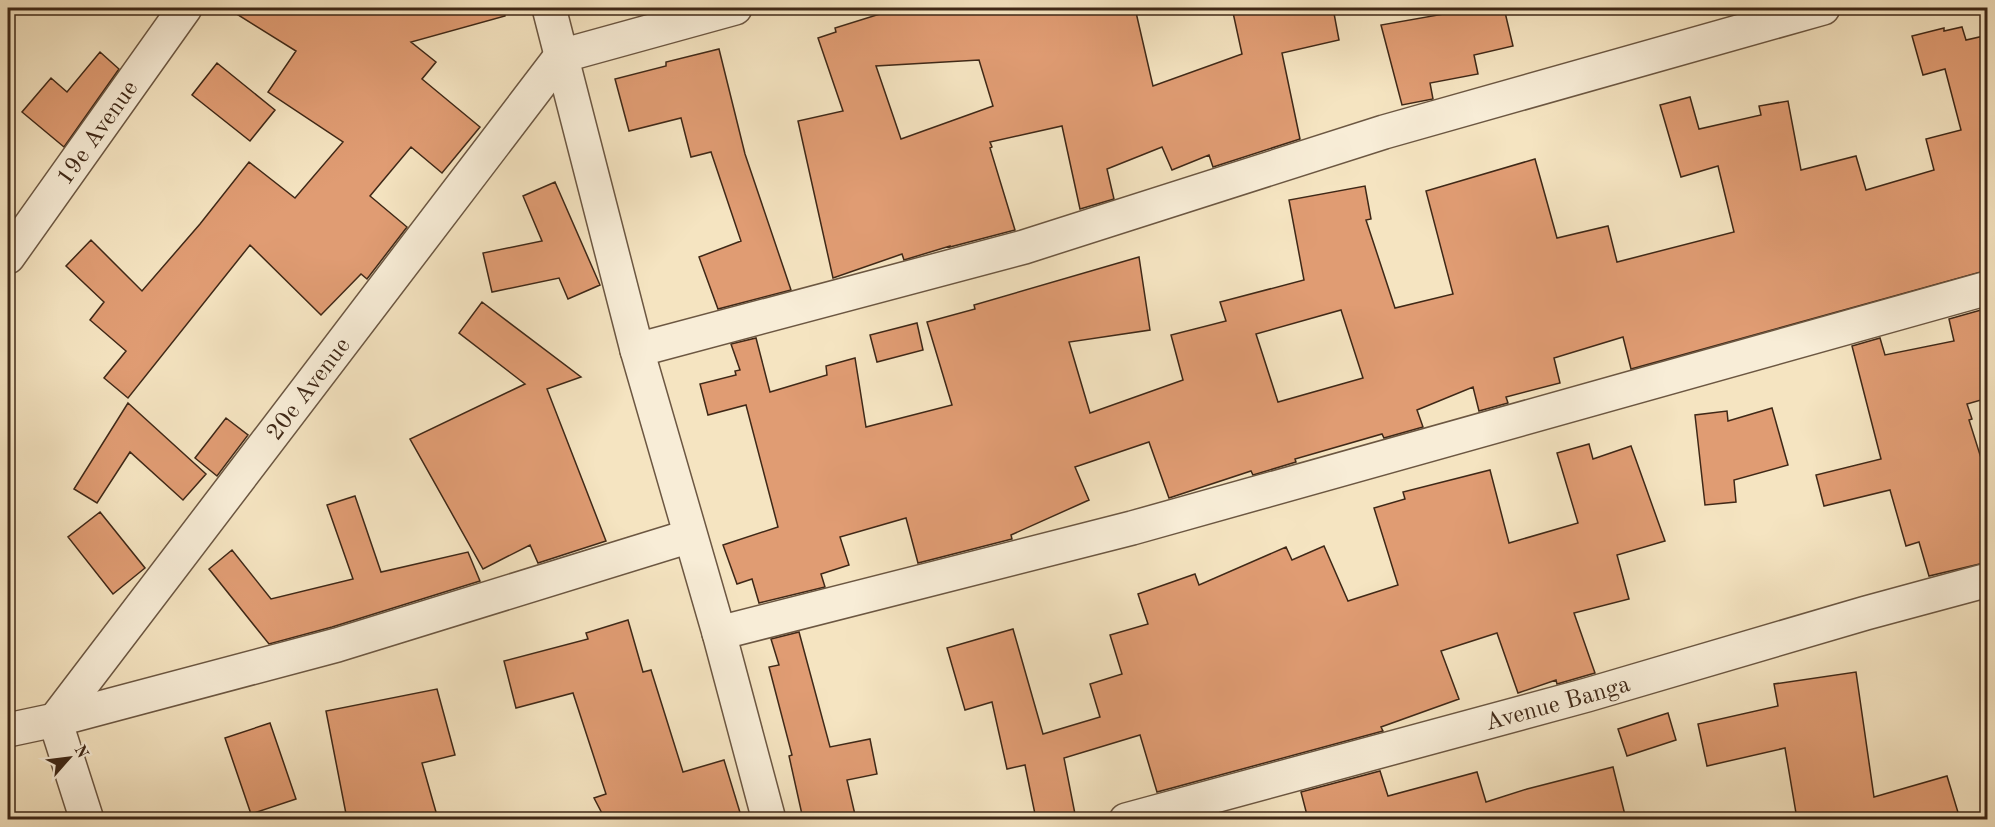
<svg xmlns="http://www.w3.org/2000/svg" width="1995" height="827" font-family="'Old Standard TT',serif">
<rect width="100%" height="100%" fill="#f5e4c1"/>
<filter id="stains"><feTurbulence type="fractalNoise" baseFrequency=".00333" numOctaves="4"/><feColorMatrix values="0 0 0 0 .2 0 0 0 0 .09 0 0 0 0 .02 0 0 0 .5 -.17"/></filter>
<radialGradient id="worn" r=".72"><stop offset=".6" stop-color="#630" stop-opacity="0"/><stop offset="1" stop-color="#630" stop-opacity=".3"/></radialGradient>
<path fill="#e09c73" stroke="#3f2817" stroke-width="1.5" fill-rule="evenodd" d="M227,8h277l1,8 -94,26 25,20 -14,17 58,48 -38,46 -31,-26 -41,49 37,31 -40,52 -6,-5 -40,41 -71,-70 -122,153 -24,-20 22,-27 -36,-31 14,-18 -38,-36 25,-26 51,51 58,-67 49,-62 46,36 48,-56 -75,-50 28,-41z
M899,8h236l18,78 89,-32 -10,-46h101l6,32 -57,13 18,86 -87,28 -4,-12 -37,15 -10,-23 -55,22 7,30 -34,10 -18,-83 -72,16 2,5 -2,1 25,82 -65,17v-1l-46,14 -2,-6 -69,24 -35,-157 45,-10 -25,-73 18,-6 -1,-4zM979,60l14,46 -92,33 -25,-73z
M1442,8h62l9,38 -39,9 4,19 -48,9 3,16 -31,6 -21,-80 63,-11z
M1962,27l4,13 22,-5v235l-357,99 -8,-32 -69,21 6,25 -54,14 2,6 -29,8 -6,-24 -56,23 6,17 -39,11 -2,-4 -87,25 1,3 -43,13 -2,-4 -82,27 -20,-56 -74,25 14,33 -78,35 1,4 -94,24 -12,-45 -66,19 9,28 -28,9 4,13 -66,16 -7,-24 -15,5 -14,-39 55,-18 -32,-122 -38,10 -8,-31 36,-9 -1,-4 5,-1 -9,-26 25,-6 14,54 57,-17 -1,-9 29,-8 11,69 86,-22 -25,-83 48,-13 -1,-4 165,-48 11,73 -81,12 21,71 93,-33 -12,-45 55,-14 -6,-19 84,-22 -15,-80 76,-14 6,33 -5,1 29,88 58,-14 -27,-103 109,-32 22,79 51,-12 9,36 117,-30 -16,-66 -37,11 -21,-72 30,-8 9,32 62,-14 -2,-9 29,-5 13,69 55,-14 10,34 68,-20 -8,-31 35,-9 -16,-61 -22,6 -11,-39 32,-8v3zM1341,310l22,68 -85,24 -22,-68z
M719,49l26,105 46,136 -73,19 -19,-52 42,-16 -30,-89 -20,5 -10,-39 -52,13 -14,-52 51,-13v-4z
M100,52l19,17 -55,78 -42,-35 29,-34 16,14z
M217,63l58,47 -25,31 -58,-46z
M555,182l45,103 -32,14 -9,-21 -67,14 -9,-39 59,-12 -19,-45z
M482,302l99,75 -34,12 59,152 -68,22 -8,-18 -47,24 -73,-130 115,-55 -66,-51z
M1988,308v90l-21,6 5,15 -3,1 19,60v82l-59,14 -10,-34 -13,4 -16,-56 -66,16 -8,-31 65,-16 -29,-113 28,-8 5,17 69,-14 -5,-22z
M917,323l6,27 -46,12 -7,-27z
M128,403l78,71 -23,26 -53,-48 -33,51 -23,-14z
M1772,408l16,57 -54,15 2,22 -31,3 -10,-90 32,-4 1,10z
M226,418l22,17 -31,41 -22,-18z
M1589,444l4,15 38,-13 34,95 -48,14 12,44 -55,14 21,60 -38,11 -1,-4 -38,13 -21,-60 -56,18 18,48 -78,28 2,4 -226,61 -17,-57 -76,23 12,61h-40l-11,-54 -18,4 -15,-67 -27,8 -18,-62 66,-19 30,105 57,-17 -10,-33 32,-10 -12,-39 38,-11 -10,-30 57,-20 4,11 87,-38 6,13 32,-14 24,55 50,-16 -24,-77 31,-9 -2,-7 87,-22 19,73 69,-20 -21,-70z
M355,496l26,76 87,-20 12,29 -148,46 -63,17 -60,-75 23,-19 39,49 82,-20 -26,-74z
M100,512l45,56 -32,26 -45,-57z
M628,620l15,52 8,-2 32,102 41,-12 18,59h-137l-11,-21 12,-4 -33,-101 -57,15 -12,-47 84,-22 -2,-6z
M799,632l31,115 40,-8 7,35 -30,6 9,39h-53l-14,-63 3,-1 -23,-88 10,-2 -8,-26z
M1856,672l18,125 73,-21 13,43h-163l-12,-71 -78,18 -9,-42 80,-18 -4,-22z
M437,689l18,66 -33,8 16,56h-91l-21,-108z
M1668,713l8,27 -49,16 -9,-27z
M270,723l26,76 -45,15 -26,-76z
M1613,767l13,52h-174l-1,-2 -8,2h-135l-7,-27 79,-21 8,25 89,-24 9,30 41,-13z"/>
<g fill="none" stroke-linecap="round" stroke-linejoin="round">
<defs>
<g id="minor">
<path d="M549,8l88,342 82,283 50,187"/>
<path id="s1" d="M8,257l177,-249"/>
<path d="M637,350l387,-103 360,-115 439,-124"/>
<path d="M719,633l413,-105 856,-240"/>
<path d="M8,730l47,-10 282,-75 353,-109"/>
<path id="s2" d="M87,820l-32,-100 506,-664 174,-48"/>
<path id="s3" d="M1126,820l461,-125 279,-82 122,-33"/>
</g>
</defs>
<use href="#minor" stroke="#6c5742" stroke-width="36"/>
<use href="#minor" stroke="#f8edd7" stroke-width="33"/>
</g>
<g text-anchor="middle" stroke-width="5" stroke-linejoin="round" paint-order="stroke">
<g font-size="24" fill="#3f2817" stroke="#f8edd7">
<text dy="8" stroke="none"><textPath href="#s1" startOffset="153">19e Avenue</textPath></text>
<text dy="8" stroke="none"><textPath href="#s2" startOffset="522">20e Avenue</textPath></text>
<text dy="8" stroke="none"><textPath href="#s3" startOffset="447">Avenue Banga</textPath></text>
</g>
</g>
<rect width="1995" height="827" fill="none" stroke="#f5e4c1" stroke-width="30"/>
<rect x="9" y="9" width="1977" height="809" fill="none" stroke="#3f2817" stroke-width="3"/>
<rect x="15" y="15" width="1965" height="797" fill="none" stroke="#3f2817" stroke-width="1.5"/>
<g transform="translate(69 758) rotate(62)" stroke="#f8edd7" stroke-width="4.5" paint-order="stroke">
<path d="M0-4.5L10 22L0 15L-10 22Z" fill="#3f2817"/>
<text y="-9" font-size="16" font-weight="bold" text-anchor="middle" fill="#3f2817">N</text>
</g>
<rect width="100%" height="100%" filter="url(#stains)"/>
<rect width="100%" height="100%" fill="url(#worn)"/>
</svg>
